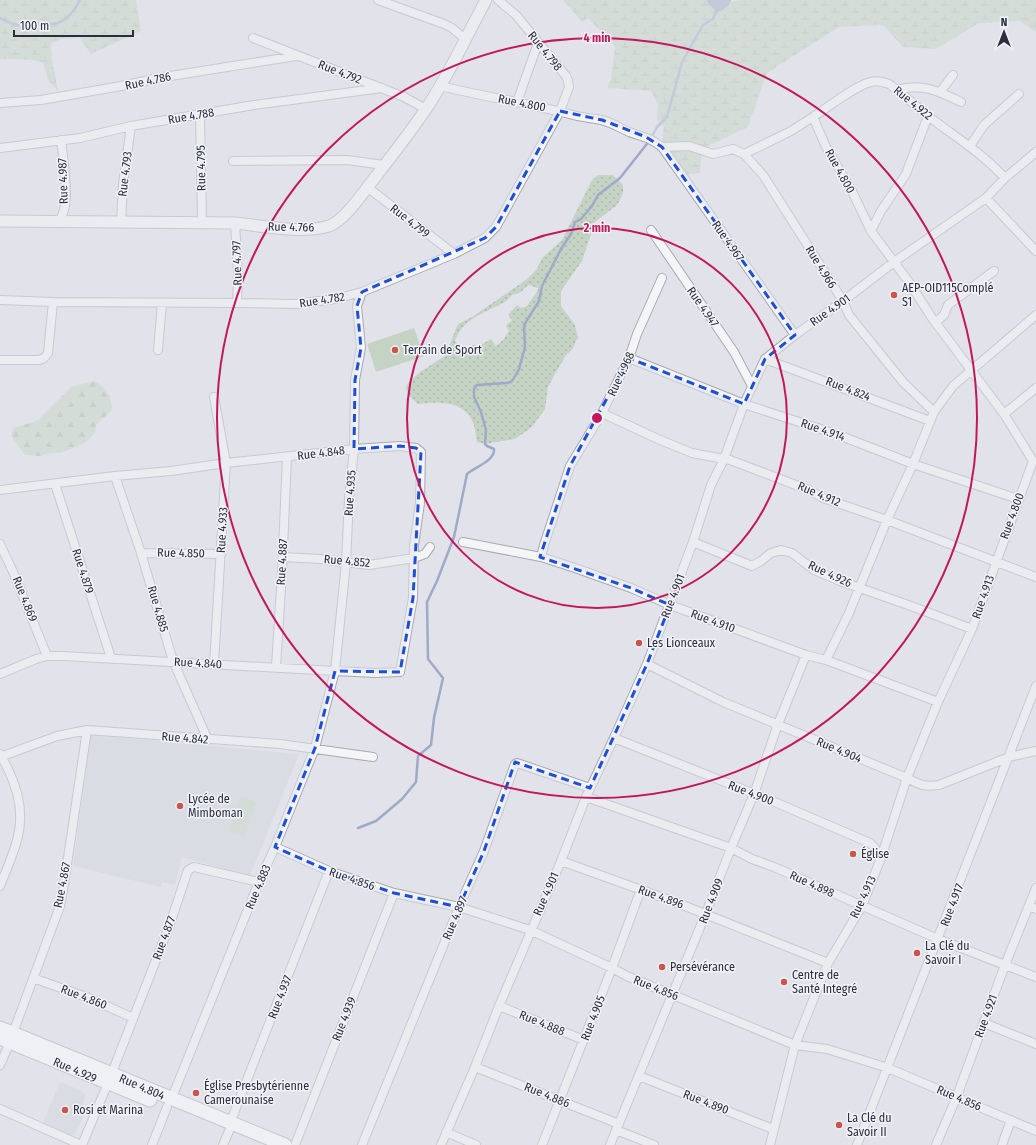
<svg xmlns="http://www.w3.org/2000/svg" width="1036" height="1145" font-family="'Fira Sans Condensed',sans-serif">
<defs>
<pattern id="grass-dots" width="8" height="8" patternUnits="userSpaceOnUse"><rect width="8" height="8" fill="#c4d3c4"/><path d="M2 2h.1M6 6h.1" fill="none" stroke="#a9b5aa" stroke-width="1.8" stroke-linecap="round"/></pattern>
<pattern id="forest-firs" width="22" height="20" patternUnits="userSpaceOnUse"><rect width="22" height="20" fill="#c4d3c4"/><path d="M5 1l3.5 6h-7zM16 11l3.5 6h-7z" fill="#a9b5aa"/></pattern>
<pattern id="wetland-marsh" width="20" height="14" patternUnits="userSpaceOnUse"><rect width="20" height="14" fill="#c4d3c4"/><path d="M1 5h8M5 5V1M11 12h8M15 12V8" fill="none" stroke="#a9b5aa"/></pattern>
</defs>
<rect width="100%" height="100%" fill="#e2e3ea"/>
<path fill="#d0d2dc" d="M91,735l208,19 -49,122 -68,-19 -7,28 -13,-3 -1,5 -88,-21z
M60,1082l20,8 4,3 1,3 -3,12 3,6 -11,21 -2,-1 -1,2 -28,-13z"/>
<path fill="url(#grass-dots)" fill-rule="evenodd" d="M598,175h15l10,10v7l-2,6 -4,7 -22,17 -13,39 -21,30v15l14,19 3,12 -6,13 -6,5 -11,19 -7,13 -3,22 -13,18 -17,12 -30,5 -8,-2c-1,-7 -2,-16 -5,-22 -11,-20 -35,-18 -54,-16l-10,-9 -2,-8 3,-5 11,-10 25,-16 13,-32 14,-7 54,-37 11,-11 5,-11 20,-18 30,-60zM529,285l9,3v2l-11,16 -6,2 -4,-3 -9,10 4,5 -6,6 3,5 -6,9 -7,6 -5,-7 -14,8 -2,-3 -12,7 -8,-10c7,-22 31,-29 50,-39 3,-1 3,-4 6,-6 2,-2 6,-2 8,-3 4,-2 6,-6 10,-8z"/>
<path fill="url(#forest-firs)" d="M94,381c13,7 18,15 18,29l-16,15 -1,8 -10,10 -21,9 -18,2 -6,2 -15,-1 -14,-19 2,-8 20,-6 6,-3 32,-32z"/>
<path fill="url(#wetland-marsh)" d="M0,0h136l5,31 -50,23 -12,-17 -21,3 -7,4 1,15 6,32 -9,-9 -6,-19 -9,-3 -34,-1z
M563,0h151l5,4 22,-4h295v32l-16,-11 -41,2 -43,26 -33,-2 -20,-22 -44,2 -72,46 -19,54 -46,22 -2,24 -14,2 -15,-19 -9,-16 2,-14 -7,-6 1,-15 -7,-14 -44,-3 4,-9 4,-32 -10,-16 -3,2 -14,-15 -6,4z"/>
<path fill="#c4d3c4" d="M414,328l10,28 -48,16 -9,-28z
M241,796l16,6 -12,34 -17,-5z"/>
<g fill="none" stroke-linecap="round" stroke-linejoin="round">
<path stroke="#9faac8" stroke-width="2.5" d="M0,18c6,3 13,8 21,7 5,0 10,-2 15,-2 6,0 11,1 16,1 14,-1 22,-13 28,-24
M358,828l18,-7 26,-22 14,-17 2,-26 13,-11 3,-27 9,-40 -15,-19 -1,-57 10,-21 17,-44 13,-63c8,-7 28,-13 27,-25l-7,-3 -2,-2 1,-14 -5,-18 -7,-15v-8l3,-4 29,-2 5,-1 3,-4 5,-9 6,-22 -1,-22 15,-24 3,-15 19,-37 10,-15 4,-12 6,-3 11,-13 6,-11 22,-17 30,-38 7,-13 10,-10 15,-55 21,-37 10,-6 6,-15"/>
<path stroke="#9faac8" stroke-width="14" d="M714,0l5,4 5,-4"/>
<defs>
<path id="minor" d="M378,0l66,24 8,4 13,11
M253,38l151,59 22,12
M440,86c46,11 92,18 137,30 8,2 16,2 24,4 10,2 19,8 28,12 14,5 20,5 33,15l27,-1 24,8 20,-5 11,5 47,-23 22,-14 13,30 26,44 19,40 38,51 23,36 72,96 29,47 -61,168 -34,73 -31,76 -26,80 -19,48 -34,57 -33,82 -25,100
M897,90c24,-8 43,2 64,12
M940,92l13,-17
M517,102l21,-59
M0,103l41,-3 80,-14 43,-9 132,-21
M200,114l2,108
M813,117c14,-9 43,-32 58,-35 6,-2 13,0 18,2 13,10 26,21 39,32 27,21 53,36 77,62
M970,146l14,-21 35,-31
M662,147l133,188
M0,148l80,-10 51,-12 123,-21 128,-17
M744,154l19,21 80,126 6,14 54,67 31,30
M233,161l114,-1 37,5
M367,187l87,67
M986,198l50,53
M59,221c2,-3 4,-7 5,-11 5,-14 -1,-54 -3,-70
M121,222l2,-38 8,-58
M235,223l3,50 -1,30
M651,230l83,122 18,34
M871,231l10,-20 25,-37 22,-58
M0,300l53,2 184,1 59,1 39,-5 27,-7 92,-38 31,-16 11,-11 64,-116 9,-24 -1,-6 -2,-5 -50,-61 -18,-15
M936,322l8,-7 4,-10 46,-34
M158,350l4,-47
M629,358l115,46 92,30 77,30 105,35
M765,359l165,62
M0,360h39l5,-2 4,-5 5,-51
M602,413l56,26 34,14 38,7 79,30 14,8 64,22 149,57
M1004,414l32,-26
M115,476l26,77 32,108 35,79
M55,484l56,174
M0,490l115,-14 56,-5 55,-8 128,-14 46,-3 16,2 5,4 -1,51 -6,42 -1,53 -13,74 -25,1 -40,-2 -272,-15h-16l-11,3 -36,15
M463,542l78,15 34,11 56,20 39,17 136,50 20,5 112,42
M693,542l59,24 9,-5 10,-8 10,-3 11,3 22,17 26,11 71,25 61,23
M0,544l14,30 33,82
M141,553l80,1
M283,557l37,2 49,6 45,-7 11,-4 5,-7
M541,557l3,-12 26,-79 32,-53 27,-55 8,-24 25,-56
M826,660l23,-47 38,-93 26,-56 21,-52 19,-26 83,-71
M214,664l12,-201 -12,-66
M647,664l76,38 184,76c13,7 17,9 32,7l70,-28 27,-6
M276,667l6,-95 5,-115
M614,738l156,62 100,43 4,4 7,11
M0,754c15,26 26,55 17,86 -4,15 -11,31 -17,46
M0,757l57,-21 30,-6 193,14 93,13
M586,797l145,51 21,11 22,8 164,72 98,38
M275,847l54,24 65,22 65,14 71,23 82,38 17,9 166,68 32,4 61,19 148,63
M561,861l114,41 153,61
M1029,906l7,3
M33,978l56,20 44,20
M499,1006l85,34
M984,1023l52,21
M13,1033l47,-127 3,-15 24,-161
M0,1065l10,-23
M475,1067l144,57
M639,1076l134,53
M171,1100l88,-218 16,-35 40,-99 20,-77 11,-108 3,-65 5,-49 1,-69 6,-32 -4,-42 5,-14
M0,1109l81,36
M230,1123l99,-252
M616,1130l38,15
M446,1132l30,13
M82,1145l26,-62 62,-159 18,-54 6,-3 65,15
M152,1145l15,-38
M223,1145l6,-14
M295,1145l99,-252
M362,1145l97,-238 25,-56 31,-87 2,-1 73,25
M441,1145l34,-78 24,-61 62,-145 25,-64 28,-59 33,-74 46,-122 18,-57 13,-26 20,-55 21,-45 30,-24 48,-34 51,-39 92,-64 19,-20 31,-26
M542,1145l70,-177 29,-79
M610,1145l96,-232 25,-65 23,-54 24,-70 28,-69
M857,1145l179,-459
M936,1145l21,-49 48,-131 31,-77
M1002,1145l9,-25"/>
<path id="tertiary" d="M0,221l235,2c27,3 68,11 94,3 16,-6 33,-32 44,-46 18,-23 36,-46 53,-71 23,-34 40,-72 60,-109"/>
<path id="primary" d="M0,1028l285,117
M0,1038l150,62"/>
</defs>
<use href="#minor" stroke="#a7a9b4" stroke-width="10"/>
<use href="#tertiary" stroke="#a7a9b4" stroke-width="13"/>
<use href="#primary" stroke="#a2a5b5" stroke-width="15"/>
<use href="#minor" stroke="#f5f5f8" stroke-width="8"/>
<use href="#tertiary" stroke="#f5f5f8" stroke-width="11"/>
<use href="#primary" stroke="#fff" stroke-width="13"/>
</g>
<path d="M0 0H1036V1145H0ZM560,111l42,9 44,17 16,10 133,188 -30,24 -21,45 -115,-46 -59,108 -30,91 91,31 39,17 -23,59 -57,124 -75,-26 -31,89 -25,56 -65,-14 -65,-22 -54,-24 40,-99 20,-77 65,1 13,-74 8,-146 -5,-4 -16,-2 -46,3 1,-69 6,-32 -4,-42 5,-14 123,-54 11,-11z" fill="#e2e3ea" fill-opacity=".55" fill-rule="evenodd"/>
<path fill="none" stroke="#1d4ed8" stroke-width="3" stroke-dasharray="8 5" stroke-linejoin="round" d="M560,111l42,9 44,17 16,10 133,188 -30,24 -21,45 -115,-46 -59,108 -30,91 91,31 39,17 -23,59 -57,124 -75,-26 -31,89 -25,56 -65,-14 -65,-22 -54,-24 40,-99 20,-77 65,1 13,-74 8,-146 -5,-4 -16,-2 -46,3 1,-69 6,-32 -4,-42 5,-14 123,-54 11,-11z"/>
<g fill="none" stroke="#c2185b" stroke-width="2">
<circle cx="597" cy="418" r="190"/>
<circle cx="597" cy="418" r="380"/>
</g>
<g fill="#c8564e" stroke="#f2f3f7" stroke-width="1.5">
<circle cx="894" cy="295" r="4"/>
<circle cx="395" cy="350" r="4"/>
<circle cx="639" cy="643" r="4"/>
<circle cx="180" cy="806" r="4"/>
<circle cx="853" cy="854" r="4"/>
<circle cx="917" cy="953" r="4"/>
<circle cx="662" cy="967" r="4"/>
<circle cx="784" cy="982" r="4"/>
<circle cx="196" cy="1093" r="4"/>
<circle cx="65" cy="1110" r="4"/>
<circle cx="839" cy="1125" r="4"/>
</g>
<g text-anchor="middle" stroke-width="3" stroke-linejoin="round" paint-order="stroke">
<g font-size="12" fill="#2b2e41" stroke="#f2f3f7">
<text transform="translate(545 51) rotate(51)" y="4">Rue 4.798</text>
<text transform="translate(340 72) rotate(21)" y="4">Rue 4.792</text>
<text transform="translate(148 81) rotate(-12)" y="4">Rue 4.786</text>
<text transform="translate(522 103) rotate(11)" y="4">Rue 4.800</text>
<text transform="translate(913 103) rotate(39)" y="4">Rue 4.922</text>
<text transform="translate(191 116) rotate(-10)" y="4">Rue 4.788</text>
<text transform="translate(201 168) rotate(-91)" y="4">Rue 4.795</text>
<text transform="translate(840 171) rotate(61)" y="4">Rue 4.800</text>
<text transform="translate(125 174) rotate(-83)" y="4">Rue 4.793</text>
<text transform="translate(63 181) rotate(-92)" y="4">Rue 4.987</text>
<text transform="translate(410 221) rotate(38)" y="4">Rue 4.799</text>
<text transform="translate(291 227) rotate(1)" y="4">Rue 4.766</text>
<text transform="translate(728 241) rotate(55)" y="4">Rue 4.967</text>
<text transform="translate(237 263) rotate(-92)" y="4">Rue 4.797</text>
<text transform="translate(821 267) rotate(58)" y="4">Rue 4.966</text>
<text transform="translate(322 300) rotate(-9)" y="4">Rue 4.782</text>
<text transform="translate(703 307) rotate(55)" y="4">Rue 4.947</text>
<text transform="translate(830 310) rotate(-35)" y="4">Rue 4.901</text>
<text transform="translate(621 374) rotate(-65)" y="4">Rue 4.968</text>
<text transform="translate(848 389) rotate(21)" y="4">Rue 4.824</text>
<text transform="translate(823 430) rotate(19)" y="4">Rue 4.914</text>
<text transform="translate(321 453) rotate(-7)" y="4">Rue 4.848</text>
<text transform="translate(350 493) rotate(-86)" y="4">Rue 4.935</text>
<text transform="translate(819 494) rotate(23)" y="4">Rue 4.912</text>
<text transform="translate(1012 516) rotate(-70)" y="4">Rue 4.800</text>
<text transform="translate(222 530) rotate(-87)" y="4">Rue 4.933</text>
<text transform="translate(181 553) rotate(1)" y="4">Rue 4.850</text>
<text transform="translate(347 561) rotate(5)" y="4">Rue 4.852</text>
<text transform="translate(282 562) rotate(-87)" y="4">Rue 4.887</text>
<text transform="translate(83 571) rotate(72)" y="4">Rue 4.879</text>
<text transform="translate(830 574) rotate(25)" y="4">Rue 4.926</text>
<text transform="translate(673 596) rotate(-69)" y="4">Rue 4.901</text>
<text transform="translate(983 597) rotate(-71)" y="4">Rue 4.913</text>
<text transform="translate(25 599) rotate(68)" y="4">Rue 4.869</text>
<text transform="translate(158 609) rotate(74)" y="4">Rue 4.885</text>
<text transform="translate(713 621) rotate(20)" y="4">Rue 4.910</text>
<text transform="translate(198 663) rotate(3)" y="4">Rue 4.840</text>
<text transform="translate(185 738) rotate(4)" y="4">Rue 4.842</text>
<text transform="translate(839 750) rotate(23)" y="4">Rue 4.904</text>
<text transform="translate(751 793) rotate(21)" y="4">Rue 4.900</text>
<text transform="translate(352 879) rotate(19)" y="4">Rue 4.856</text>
<text transform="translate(812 884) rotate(24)" y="4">Rue 4.898</text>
<text transform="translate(62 885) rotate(-79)" y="4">Rue 4.867</text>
<text transform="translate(258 887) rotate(-67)" y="4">Rue 4.883</text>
<text transform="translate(546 894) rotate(-66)" y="4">Rue 4.901</text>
<text transform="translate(661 897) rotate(20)" y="4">Rue 4.896</text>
<text transform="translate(863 897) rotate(-65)" y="4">Rue 4.913</text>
<text transform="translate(711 901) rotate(-69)" y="4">Rue 4.909</text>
<text transform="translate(952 905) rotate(-69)" y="4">Rue 4.917</text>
<text transform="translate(455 918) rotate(-67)" y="4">Rue 4.897</text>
<text transform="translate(164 938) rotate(-70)" y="4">Rue 4.877</text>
<text transform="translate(656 988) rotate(22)" y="4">Rue 4.856</text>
<text transform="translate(84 997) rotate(21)" y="4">Rue 4.860</text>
<text transform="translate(280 997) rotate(-69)" y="4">Rue 4.937</text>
<text transform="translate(986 1016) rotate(-70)" y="4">Rue 4.921</text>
<text transform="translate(593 1018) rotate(-69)" y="4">Rue 4.905</text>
<text transform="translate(344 1019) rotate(-69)" y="4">Rue 4.939</text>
<text transform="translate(542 1023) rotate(22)" y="4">Rue 4.888</text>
<text transform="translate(75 1070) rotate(23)" y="4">Rue 4.929</text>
<text transform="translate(142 1087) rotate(23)" y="4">Rue 4.804</text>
<text transform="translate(547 1095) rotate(22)" y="4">Rue 4.886</text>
<text transform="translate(959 1098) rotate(23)" y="4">Rue 4.856</text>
<text transform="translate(706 1102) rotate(21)" y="4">Rue 4.890</text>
</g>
<g font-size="12" fill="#2b2e41" stroke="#f2f3f7" text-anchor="start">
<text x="902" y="292">AEP-OID115Complé<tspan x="902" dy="14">S1</tspan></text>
<text x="403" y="354">Terrain de Sport</text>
<text x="647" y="647">Les Lionceaux</text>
<text x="188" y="803">Lycée de<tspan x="188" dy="14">Mimboman</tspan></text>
<text x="861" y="858">Église</text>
<text x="925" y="950">La Clé du<tspan x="925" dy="14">Savoir I</tspan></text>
<text x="670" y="971">Persévérance</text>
<text x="792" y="979">Centre de<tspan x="792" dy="14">Santé Integré</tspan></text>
<text x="204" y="1090">Église Presbytérienne<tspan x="204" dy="14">Camerounaise</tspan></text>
<text x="73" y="1114">Rosi et Marina</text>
<text x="847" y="1122">La Clé du<tspan x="847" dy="14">Savoir II</tspan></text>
</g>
</g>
<circle cx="597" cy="418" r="6" fill="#c2185b" stroke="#f2f3f7" stroke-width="2"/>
<g font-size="12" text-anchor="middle" font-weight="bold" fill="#c2185b" stroke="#f2f3f7" stroke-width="3" stroke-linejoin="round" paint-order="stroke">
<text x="597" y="42">4 min</text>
<text x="597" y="232">2 min</text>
</g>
<g transform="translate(1004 32)" stroke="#f2f3f7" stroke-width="3" paint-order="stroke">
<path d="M0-3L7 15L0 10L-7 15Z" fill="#2b2e41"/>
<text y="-6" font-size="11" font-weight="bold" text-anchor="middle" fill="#2b2e41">N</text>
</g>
<path d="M14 30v6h119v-6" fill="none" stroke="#2b2e41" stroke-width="2"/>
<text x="20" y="30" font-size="12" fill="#2b2e41" stroke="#f2f3f7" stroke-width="3" paint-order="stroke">100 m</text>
</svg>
